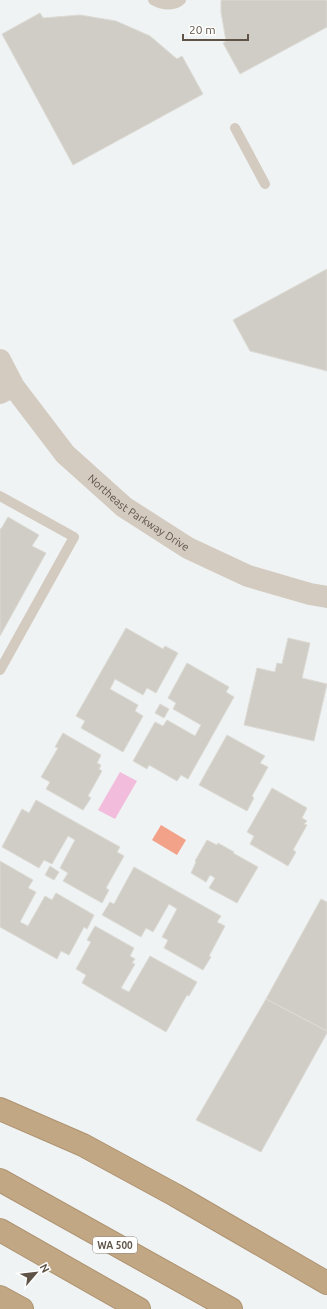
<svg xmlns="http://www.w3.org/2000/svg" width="327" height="1309" font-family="Ubuntu,sans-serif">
<rect width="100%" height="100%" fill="#f0f3f3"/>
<path fill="#f2bddc" d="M120,772l17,9 -22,38 -17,-9z"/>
<path fill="#f2a288" d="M161,825l25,15 -9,15 -25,-15z"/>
<path fill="#d0cdc7" stroke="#dcdad4" d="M221,0h106v27l-87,47 -17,-31 3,-2 -5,-29z
M40,13l3,5 37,-3 36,6 34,15 27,23 5,-3 21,38 -130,71 -71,-131z
M327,269v102l-77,-20 -17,-31z
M8,517l31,18 -7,11 14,7 -46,83v-108l1,1z
M126,628l37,21 2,-3 13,7 -22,40 -9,-5 -4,7 -28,-16 -5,10 28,16 -3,6 8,5 -20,36 -42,-24 4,-7 -9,-5z
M288,638l22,5 -8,35 25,6 -13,57 -70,-16 13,-57 18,4 2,-9 5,1z
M187,663l42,24 -3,5 8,5 -46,82 -7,-4 -4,6 -28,-16 -2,4 -14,-8 22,-39 8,4 4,-6 28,16 6,-11 -28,-16 3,-6 -8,-5z
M160,704l9,5 -5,9 -9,-5z
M63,733l38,22 -4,8 4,2 -2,4 3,2 -14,25 3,2 -8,12 -37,-21 4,-7 -9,-5 17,-29 -3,-1z
M227,735l38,21 -5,7 8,4 -16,29 2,2 -7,13 -48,-26z
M272,788l35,20 -5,10 5,3 -3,3 3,1 -14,25 3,2 -8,14 -38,-22 4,-8 -7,-4z
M36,800l84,47 -3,5 7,4 -18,32 3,2 -7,13 -39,-22 5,-8 -8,-5 15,-28 -7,-4 -16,28 -8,-4 -5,8 -37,-21 20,-38 7,4z
M207,840l10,5 1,-2 16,9 -1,1 25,14 -21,36 -28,-15 6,-10 -5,-3 -4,7 -15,-9 5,-11 -1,-1z
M0,861l33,19 -5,8 8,4 -16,30 8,4 17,-30 7,4 4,-7 38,22 -7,14 -3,-2 -15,28 -8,-4 -4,8 -57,-32z
M50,866l9,6 -5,8 -9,-5z
M134,867l87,49 -4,6 8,4 -16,30 2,1 -8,13 -39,-22 4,-8 -6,-3 15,-28 -8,-5 -16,28 -7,-4 -5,9 -39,-22 8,-13 4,2z
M321,899l6,3v129l-61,-32z
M95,926l39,22 -4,8 5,3 -3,4 3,1 -14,24 8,4 21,-36 47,26 -8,14 -2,-1 -21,37 -84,-49 4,-8 -10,-6 15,-27 -4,-2z
M266,999l61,32v2l-66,119 -65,-32z"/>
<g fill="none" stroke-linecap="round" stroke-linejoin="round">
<defs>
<path id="motorway" d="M0,1109l83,36 92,50 152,88
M0,1180l231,129
M0,1230l139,79
M0,1297l22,12"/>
</defs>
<use href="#motorway" stroke="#ae9371" stroke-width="24"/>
<path stroke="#d3cac0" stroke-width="10" d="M153,0c8,5 21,7 28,0
M235,128l30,56
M0,496l74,41 -74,133"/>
<path stroke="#d3cac0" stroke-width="20" d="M0,394l14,-7"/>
<path stroke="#d3cac0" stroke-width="22" id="s1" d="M0,360l14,27 51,67 59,53 64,41 60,28 62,18 17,3"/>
<use href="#motorway" stroke="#c2a785" stroke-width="22"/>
</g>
<g text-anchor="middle" stroke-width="3" stroke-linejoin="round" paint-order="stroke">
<rect fill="#fff" stroke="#8f877e" stroke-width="1" x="93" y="1237" width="44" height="16" rx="3"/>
<g font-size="10" font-weight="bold" fill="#5f5347">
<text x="115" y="1249">WA 500</text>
</g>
<g font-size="11" fill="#5f5347" stroke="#fff">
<text dy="4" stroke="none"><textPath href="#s1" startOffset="209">Northeast Parkway Drive</textPath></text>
</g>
</g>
<g transform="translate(36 1273) rotate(62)" stroke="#ffffff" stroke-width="3" paint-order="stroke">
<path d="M0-3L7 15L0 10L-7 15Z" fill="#5f5347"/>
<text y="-6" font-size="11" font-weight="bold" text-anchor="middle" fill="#5f5347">N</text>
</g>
<path d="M183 34v6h65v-6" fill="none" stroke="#5f5347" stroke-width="2"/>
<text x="189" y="34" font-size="12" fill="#5f5347" stroke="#ffffff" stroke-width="3" paint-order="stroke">20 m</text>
</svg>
